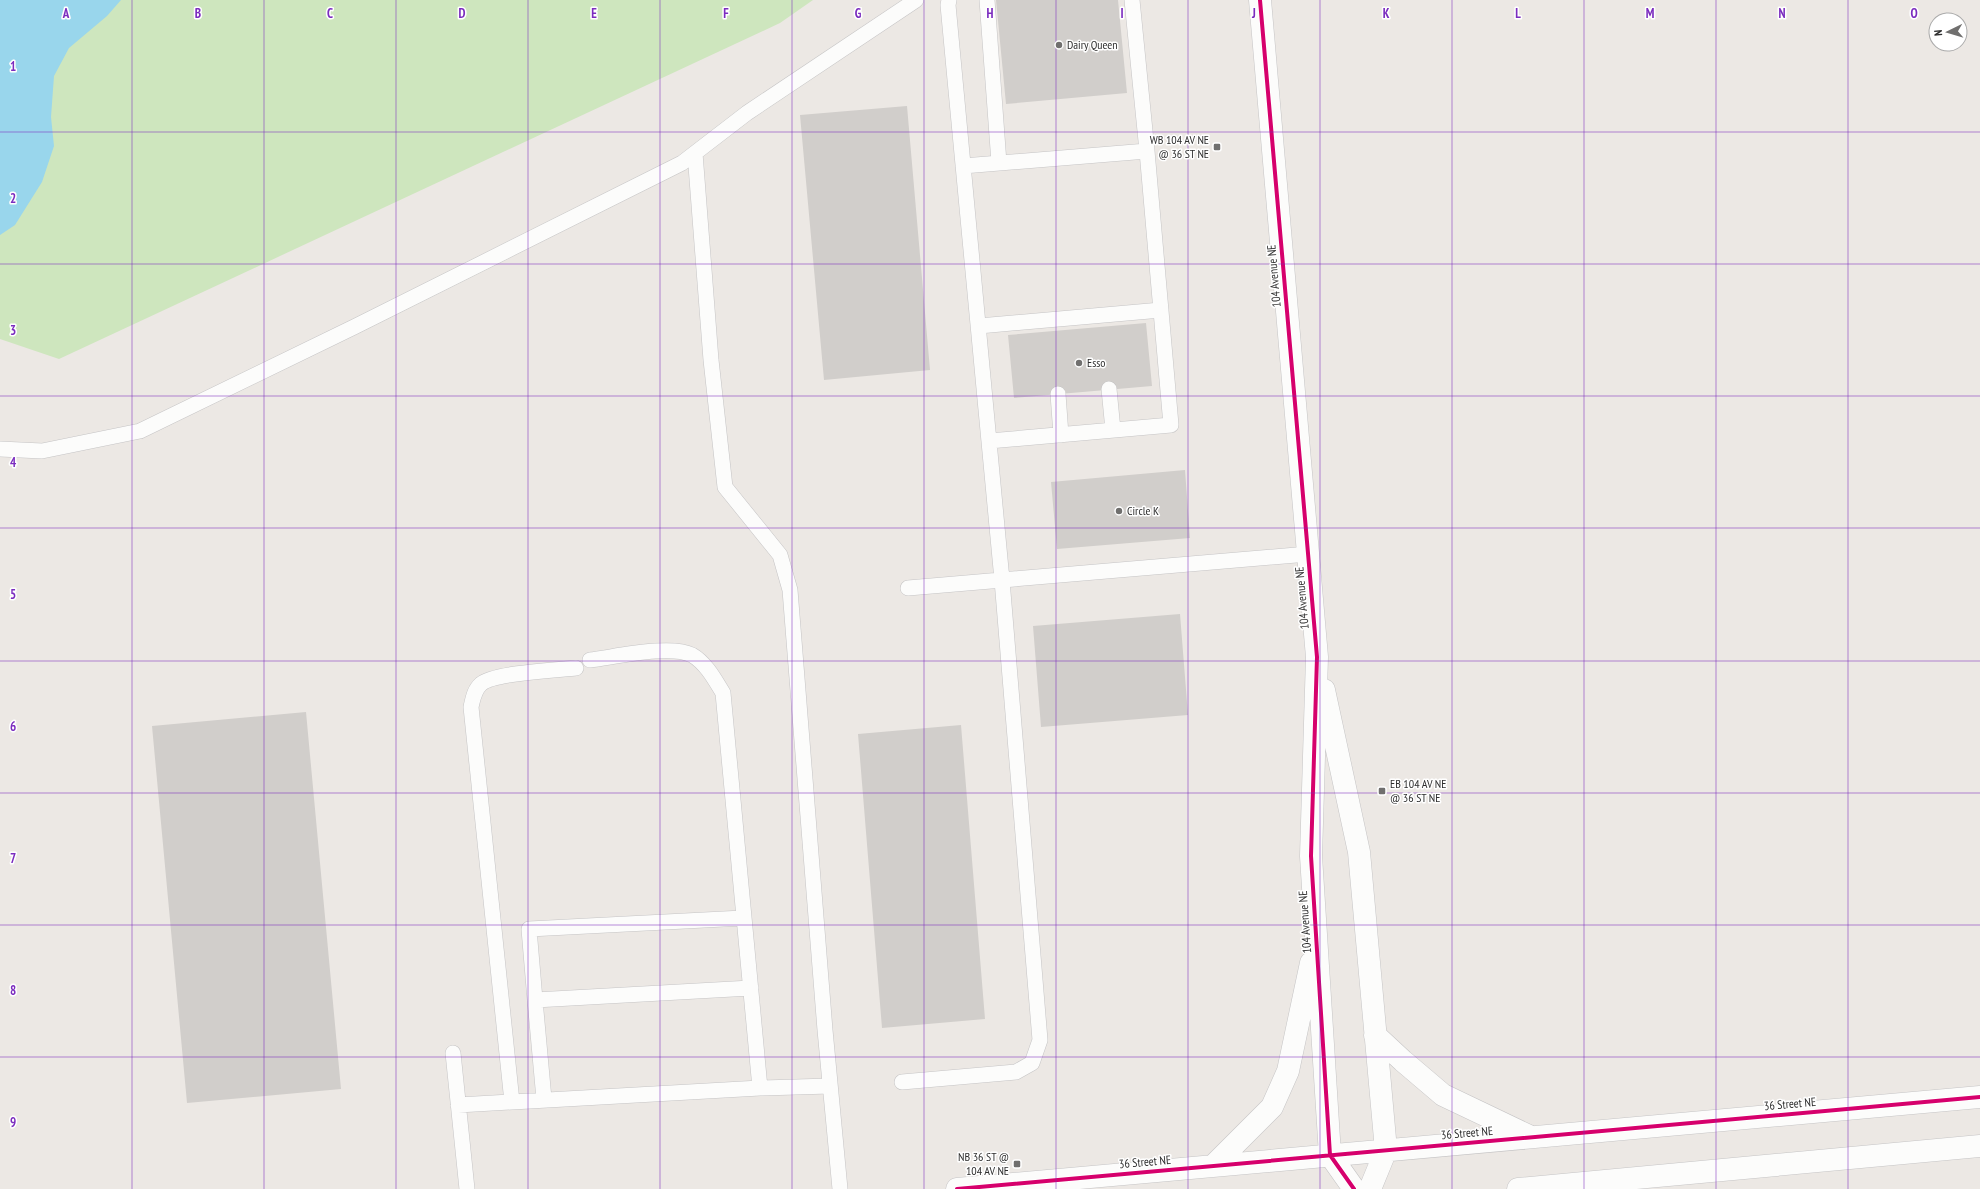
<svg xmlns="http://www.w3.org/2000/svg" width="1980" height="1189" font-family="'PT Sans Narrow',sans-serif">
<rect width="100%" height="100%" fill="#ece8e4"/>
<path fill="#cee6be" d="M0,0h813l-33,23 -721,336 -59,-20z"/>
<path fill="#99d6ec" d="M0,0h121l-14,16 -38,32 -15,28 -3,41 3,29 -12,36 -27,43 -15,10z"/>
<path fill="#d1cecb" d="M996,0h122l9,93 -121,11z
M907,106l23,264 -106,10 -24,-265z
M1146,323l6,63 -138,12 -6,-63z
M1185,470l5,68 -133,11 -6,-67z
M1180,614l8,101 -147,12 -8,-101z
M306,712l35,377 -154,14 -35,-377z
M961,725l24,294 -103,9 -24,-294z"/>
<g fill="none" stroke-linecap="round" stroke-linejoin="round">
<defs>
<path id="lane" d="M987,0l12,163
M1132,0l15,151
M695,153l16,207 14,127 55,68 10,35 35,440 15,159
M963,166l184,-15 24,274 -182,16
M979,326l182,-16
M1109,389l4,41
M1058,394l3,41
M0,449l42,2 98,-20 214,-104 328,-164 65,-50 169,-113
M908,588l400,-34
M590,660c25,-3 81,-16 102,-5 14,8 23,25 31,38l37,395 70,-2
M535,1000l-6,-71 214,-11
M453,1053l14,136
M902,1082l114,-10 16,-9 8,-23 -38,-460 -54,-575 1,-5
M544,1099l-9,-99 216,-12
M512,1102l248,-14
M458,1105l54,-3 -41,-395c2,-8 3,-17 10,-23 12,-11 76,-14 95,-16"/>
<path id="secondary" d="M1260,0l57,657 -6,199 19,299 24,34
M1324,690l35,162 27,298 -16,39
M1375,1035l28,26 40,34 88,42
M1213,1166l59,-59 16,-36 23,-108
M957,1189l1023,-92
M1518,1189l462,-43"/>
</defs>
<use href="#lane" stroke="#c5c4c5" stroke-width="16"/>
<use href="#secondary" stroke="#c5c4c5" stroke-width="23"/>
<use href="#lane" stroke="#fcfcfb" stroke-width="15"/>
<use href="#secondary" stroke="#fcfcfb" stroke-width="22"/>
<defs>
<path id="cycleway" d="M1260,0l57,657 -6,199 19,299 24,34
M957,1189l1023,-92"/>
</defs>
<use href="#cycleway" stroke="#fff" stroke-width="6"/>
<use href="#cycleway" stroke="#d6006c" stroke-width="4"/>
</g>
<path fill="none" stroke="#7b2cbf" stroke-width="1" stroke-opacity="0.55" d="M132,0v1189M264,0v1189M396,0v1189M528,0v1189M660,0v1189M792,0v1189M924,0v1189M1056,0v1189M1188,0v1189M1320,0v1189M1452,0v1189M1584,0v1189M1716,0v1189M1848,0v1189M0,132h1980M0,264h1980M0,396h1980M0,528h1980M0,661h1980M0,793h1980M0,925h1980M0,1057h1980"/>
<g fill="#706f6e" stroke="#fff" stroke-width="1.5">
<circle cx="1059" cy="45" r="4"/>
<rect x="1213" y="143" width="8" height="8" rx="2"/>
<circle cx="1079" cy="363" r="4"/>
<circle cx="1119" cy="511" r="4"/>
<rect x="1378" y="787" width="8" height="8" rx="2"/>
<rect x="1013" y="1160" width="8" height="8" rx="2"/>
</g>
<g text-anchor="middle" stroke-width="3" stroke-linejoin="round" paint-order="stroke">
<g font-size="12" fill="#2e2e2e" stroke="#fff" text-anchor="start">
<text x="1067" y="49">Dairy Queen</text>
<text x="1209" y="144" text-anchor="end">WB 104 AV NE<tspan x="1209" dy="14">@ 36 ST NE</tspan></text>
<text x="1087" y="367">Esso</text>
<text x="1127" y="515">Circle K</text>
<text x="1390" y="788">EB 104 AV NE<tspan x="1390" dy="14">@ 36 ST NE</tspan></text>
<text x="1009" y="1161" text-anchor="end">NB 36 ST @<tspan x="1009" dy="14">104 AV NE</tspan></text>
</g>
<g font-size="12" fill="#2e2e2e" stroke="#fff">
<text transform="translate(1274 276) rotate(-95)" y="4">104 Avenue NE</text>
<text transform="translate(1302 598) rotate(-95)" y="4">104 Avenue NE</text>
<text transform="translate(1305 922) rotate(-94)" y="4">104 Avenue NE</text>
<text transform="translate(1790 1104) rotate(-5)" y="4">36 Street NE</text>
<text transform="translate(1467 1133) rotate(-5)" y="4">36 Street NE</text>
<text transform="translate(1145 1162) rotate(-5)" y="4">36 Street NE</text>
</g>
</g>
<g font-size="13" text-anchor="middle" font-weight="bold" fill="#7b2cbf" stroke="#fff" stroke-width="3" stroke-linejoin="round" paint-order="stroke">
<text x="66" y="18">A</text>
<text x="198" y="18">B</text>
<text x="330" y="18">C</text>
<text x="462" y="18">D</text>
<text x="594" y="18">E</text>
<text x="726" y="18">F</text>
<text x="858" y="18">G</text>
<text x="990" y="18">H</text>
<text x="1122" y="18">I</text>
<text x="1254" y="18">J</text>
<text x="1386" y="18">K</text>
<text x="1518" y="18">L</text>
<text x="1650" y="18">M</text>
<text x="1782" y="18">N</text>
<text x="1914" y="18">O</text>
<text x="13" y="71">1</text>
<text x="13" y="203">2</text>
<text x="13" y="335">3</text>
<text x="13" y="467">4</text>
<text x="13" y="599">5</text>
<text x="13" y="731">6</text>
<text x="13" y="863">7</text>
<text x="13" y="995">8</text>
<text x="13" y="1127">9</text>
</g>
<g transform="translate(1948 32) rotate(265)"><circle r="19" fill="#ffffff" stroke="#ababab"/>
<path d="M0-3L7 15L0 10L-7 15Z" fill="#706f6e"/>
<text y="-6" font-size="11" font-weight="bold" text-anchor="middle" fill="#2e2e2e">N</text>
</g>
</svg>
